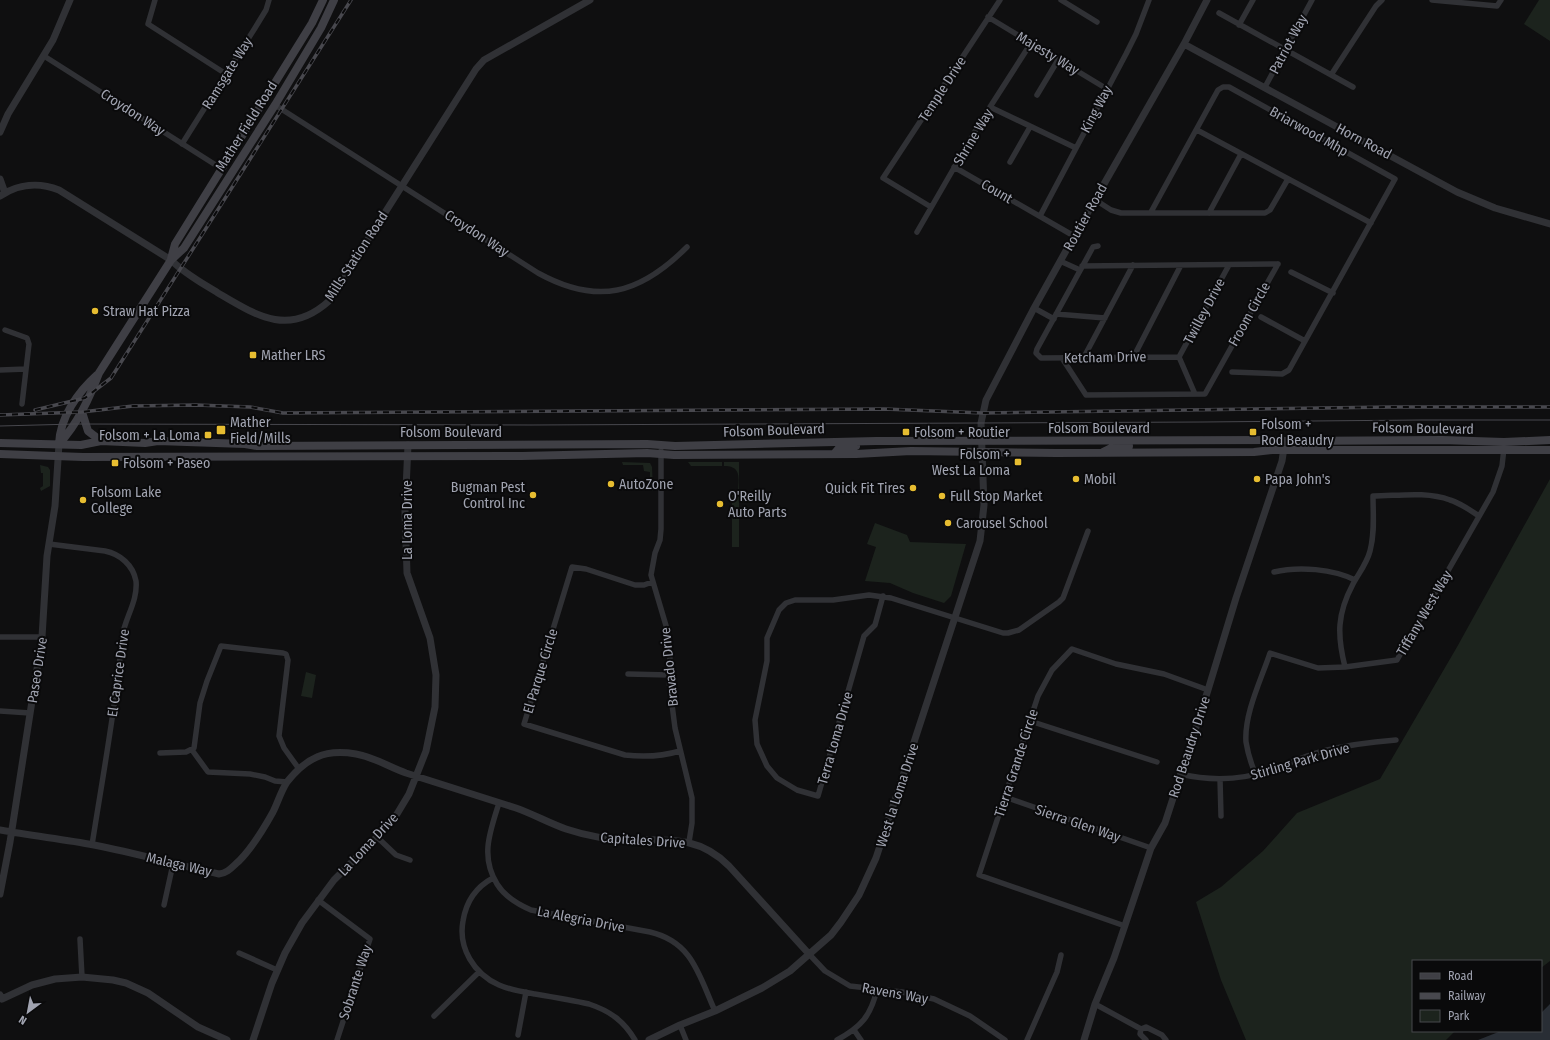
<svg xmlns="http://www.w3.org/2000/svg" width="1550" height="1040" font-family="'Fira Sans Condensed',sans-serif">
<rect width="100%" height="100%" fill="#0f0f10"/>
<path fill="#1c231d" d="M1539,0h11v41l-26,-17z
M622,462l28,1 2,4 1,24h-3v-19l-6,-1 -1,-6h-20z
M688,462h34v4h-31z
M724,462h15v85h-7v-52l6,-1c0,-14 5,-28 -14,-28z
M40,465l8,2 2,3v16l-9,5 -1,-3 3,-2v-13h-2z
M1550,479v482l-9,7v-7h-128v70h42l-9,9h-200l-25,-60 -25,-78 25,-15 42,-36 34,-38 83,-34 77,-132z
M875,523l32,12 3,7 56,2 -15,52 -7,7 -31,-10 -23,-10 -25,-2 11,-34 -9,-3z
M306,672l10,3 -4,23 -11,-2z"/>
<path fill="#292e35" d="M1550,1004v36h-72l23,-9h40v-18z"/>
<g fill="none" stroke-linecap="round" stroke-linejoin="round">
<path stroke="#303135" stroke-width="5.5" d="M155,0l-7,24 78,50
M1061,0l36,22
M1432,0l65,6 4,-6
M1219,13l134,74
M988,17l119,72
M1239,25l14,-25
M44,56l178,113
M1331,75l45,-69 6,-6
M1265,87l47,-87
M1037,95l21,-35
M275,105l263,168c60,33 102,21 149,-26
M990,107l86,41
M1197,130l174,93
M182,144l73,-116 11,-18 3,-10
M1010,162l20,-35
M954,167l120,69
M1094,199l17,11 10,3h144l5,-3 18,-31
M931,207l-48,-29 117,-178
M1151,212l67,-122 5,-3h6l166,92 -106,191 -7,4 -50,-2
M1209,213l32,-59
M1040,216l86,-162 10,-20 13,-34
M917,232l64,-111 50,-78
M1098,246l-5,1 -56,102 -1,4 5,5 138,-1 16,37
M1060,261l20,9
M1082,266l196,-2
M1291,272l42,21
M1034,308l20,11
M1056,314l49,4
M1261,317l44,24
M5,330l22,8 2,6 -7,60
M1134,356l47,-91
M1084,357l49,-92
M1179,357l50,-92
M1062,358l24,37 119,-1 73,-130
M0,370l26,-1
M661,451v78l-1,11 -5,13 -4,22 16,54 3,26 -1,26 6,47 17,70v25l-3,19
M49,544l56,7c15,3 28,14 31,30 2,20 -11,37 -14,56 -2,13 -2,26 -4,39 -7,56 -17,112 -26,169
M1274,572c25,-6 59,-3 81,8
M652,582l-8,3h-9l-49,-16 -14,-2 -48,157 101,31c17,2 38,1 55,-4
M883,596l-8,29 -11,11 -46,160 -21,-6 -20,-12 -10,-12 -10,-22 -2,-24 12,-59v-23l12,-28 7,-7 9,-3h38l36,-5 22,3 112,35h5l11,-3 40,-28 4,-4 25,-67
M0,637h42
M1345,667c-8,-32 -8,-53 8,-83 6,-11 14,-21 17,-33 5,-18 3,-37 3,-55 24,0 53,-5 77,4 10,3 20,10 29,16
M628,674l41,1
M0,711l30,2
M1030,721l127,41
M192,750l16,22 42,2 15,3 10,4 12,1
M160,753l26,-1 8,-4 6,-45 7,-22 14,-35 62,7 3,1 2,6 -9,76 5,12 15,21
M1180,774c30,7 62,6 91,-4 17,-6 34,-14 52,-19 24,-6 48,-9 73,-11
M1256,775c-5,-11 -8,-21 -10,-33 -2,-28 15,-62 24,-89l48,15 27,-1 52,-7 96,-168 9,-26 2,-18
M1220,779l1,37
M1005,797l146,51
M499,803c-9,29 -19,53 -2,81 8,13 20,20 34,26l119,22c43,10 49,44 65,79
M377,837l19,18 14,5
M493,878c-17,9 -27,24 -30,43 -5,27 11,53 36,64 11,5 24,7 36,9 18,3 36,6 54,10 21,7 35,17 46,36
M318,900l52,39 -33,101
M164,905l9,-41
M1125,926l-146,-51 59,-179 14,-26 20,-21 44,15 48,10 44,16
M80,939l2,38
M239,953l38,17
M809,954l16,17 25,15 52,6 32,7 36,17 35,24
M1095,1004l46,25 5,-2 16,8 4,5
M434,1016l45,-44
M680,1025l6,15
M1141,1029l-1,5 6,6
M854,1030l7,10
M518,1035l8,-43
M837,1040c24,-13 34,-24 40,-51
M1027,1040l30,-68 4,-17"/>
<path stroke="#303135" stroke-width="7" d="M1184,44l273,148 38,16 55,16
M0,132l8,-18 45,-74 17,-40
M0,179l5,14
M0,196c18,-12 39,-14 59,-6l112,70c14,14 31,23 47,33 39,23 71,44 111,8l147,-232 8,-9 106,-60
M0,830c31,6 63,9 94,15 42,8 83,20 125,29 9,-1 13,-7 20,-13 14,-14 24,-31 34,-49 5,-10 8,-21 14,-30 8,-10 18,-20 30,-25 11,-5 27,-5 39,-3 18,3 33,13 50,19 37,12 73,23 110,35 17,6 33,15 50,21 21,7 43,11 65,11 39,0 68,-4 98,26l80,88
M0,894l10,-52 32,-205 5,-81 8,-50 4,-62
M0,995l2,4 30,-14 23,-6 27,-2 31,3 13,3 22,10 50,34 29,13
M253,1040l19,-57 13,-30 17,-30 32,-43 49,-49 14,-17 12,-20 17,-43 9,-44 1,-32 -6,-37 -23,-65 -2,-62 3,-66
M649,1040l31,-15 35,-14 47,-23 28,-17 41,-36 10,-13 18,-27 17,-37 104,-317 4,-36 -3,-82 5,-23 47,-90 39,-70 112,-196 23,-44
M1084,1040l11,-36 19,-46 37,-110 14,-25 43,-133 28,-92 46,-137 3,-20"/>
<path stroke="#3f3f45" stroke-width="8" d="M171,259l4,-15 137,-221 11,-23
M82,412l6,19 13,10
M0,443l81,2 20,-4 44,2 13,-2 87,3 12,2 390,-2 28,2 201,-5 396,-1 13,1 157,-1 62,2 46,-2
M59,444c19,-21 30,-45 40,-71l72,-113 13,-12 91,-143 46,-77 13,-28
M59,444c1,-27 19,-52 38,-69
M1103,452l10,-5 16,-1
M0,454l83,3 439,-1 125,-3 27,2 182,-1 55,-3 145,2 198,-1 18,-2h278
M834,454l5,-6 17,-2"/>
<path stroke="#48484e" stroke-width="1" d="M0,426l75,-2 456,1 671,-3 219,-2h129"/>
<defs>
<path id="rail" d="M35,410l50,-12 26,-20 240,-378
M0,415l82,-3 51,-6 63,-1 54,2 33,6 601,-4 99,4 409,-6h158"/>
</defs>
<use href="#rail" stroke="#48484e" stroke-width="3.5"/>
<use href="#rail" stroke="#0a0a0b" stroke-width="2" stroke-dasharray="6" stroke-linecap="butt"/>
</g>
<g fill="#e7bd31" stroke="#0a0a0b" stroke-width="1.5">
<circle cx="95" cy="311" r="4"/>
<rect x="249" y="351" width="8" height="8" rx="2"/>
<rect x="216" y="425" width="10" height="10" rx="2"/>
<rect x="902" y="428" width="8" height="8" rx="2"/>
<rect x="1249" y="428" width="8" height="8" rx="2"/>
<rect x="204" y="431" width="8" height="8" rx="2"/>
<rect x="1014" y="458" width="8" height="8" rx="2"/>
<rect x="111" y="459" width="8" height="8" rx="2"/>
<circle cx="1076" cy="479" r="4"/>
<circle cx="1257" cy="479" r="4"/>
<circle cx="611" cy="484" r="4"/>
<circle cx="913" cy="488" r="4"/>
<circle cx="533" cy="495" r="4"/>
<circle cx="942" cy="496" r="4"/>
<circle cx="83" cy="500" r="4"/>
<circle cx="720" cy="504" r="4"/>
<circle cx="948" cy="523" r="4"/>
</g>
<g text-anchor="middle" stroke-width="4" stroke-linejoin="round" paint-order="stroke">
<g font-size="14" fill="#a1a4b1" stroke="#0a0a0b">
<text transform="translate(1288 44) rotate(-62)" y="5">Patriot Way</text>
<text transform="translate(1048 53) rotate(31)" y="5">Majesty Way</text>
<text transform="translate(227 73) rotate(-58)" y="5">Ramsgate Way</text>
<text transform="translate(942 89) rotate(-57)" y="5">Temple Drive</text>
<text transform="translate(1096 109) rotate(-62)" y="5">King Way</text>
<text transform="translate(133 112) rotate(33)" y="5">Croydon Way</text>
<text transform="translate(246 126) rotate(-58)" y="5">Mather Field Road</text>
<text transform="translate(1309 131) rotate(29)" y="5">Briarwood Mhp</text>
<text transform="translate(973 137) rotate(-59)" y="5">Shrine Way</text>
<text transform="translate(1364 141) rotate(28)" y="5">Horn Road</text>
<text transform="translate(997 191) rotate(30)" y="5">Count</text>
<text transform="translate(1085 217) rotate(-61)" y="5">Routier Road</text>
<text transform="translate(477 233) rotate(33)" y="5">Croydon Way</text>
<text transform="translate(356 256) rotate(-57)" y="5">Mills Station Road</text>
<text transform="translate(1204 311) rotate(-62)" y="5">Twilley Drive</text>
<text transform="translate(1249 314) rotate(-61)" y="5">Froom Circle</text>
<text transform="translate(1105 357) rotate(-1)" y="5">Ketcham Drive</text>
<text x="1099" y="433">Folsom Boulevard</text>
<text transform="translate(1423 428) rotate(1)" y="5">Folsom Boulevard</text>
<text transform="translate(774 430) rotate(-2)" y="5">Folsom Boulevard</text>
<text x="451" y="437">Folsom Boulevard</text>
<text transform="translate(407 520) rotate(-90)" y="5">La Loma Drive</text>
<text transform="translate(1424 613) rotate(-60)" y="5">Tiffany West Way</text>
<text transform="translate(669 667) rotate(-96)" y="5">Bravado Drive</text>
<text transform="translate(37 670) rotate(-81)" y="5">Paseo Drive</text>
<text transform="translate(540 671) rotate(-73)" y="5">El Parque Circle</text>
<text transform="translate(118 673) rotate(-82)" y="5">El Caprice Drive</text>
<text transform="translate(835 738) rotate(-74)" y="5">Terra Loma Drive</text>
<text transform="translate(1189 747) rotate(-72)" y="5">Rod Beaudry Drive</text>
<text transform="translate(1300 761) rotate(-16)" y="5">Stirling Park Drive</text>
<text transform="translate(1016 763) rotate(-72)" y="5">Tierra Grande Circle</text>
<text transform="translate(897 795) rotate(-72)" y="5">West la Loma Drive</text>
<text transform="translate(1078 823) rotate(19)" y="5">Sierra Glen Way</text>
<text transform="translate(643 840) rotate(4)" y="5">Capitales Drive</text>
<text transform="translate(368 844) rotate(-47)" y="5">La Loma Drive</text>
<text transform="translate(179 864) rotate(13)" y="5">Malaga Way</text>
<text transform="translate(581 919) rotate(11)" y="5">La Alegria Drive</text>
<text transform="translate(355 982) rotate(-72)" y="5">Sobrante Way</text>
<text transform="translate(895 993) rotate(10)" y="5">Ravens Way</text>
</g>
<g font-size="14" fill="#a1a4b1" stroke="#0a0a0b" text-anchor="start">
<text x="103" y="316">Straw Hat Pizza</text>
<text x="261" y="360">Mather LRS</text>
<text x="230" y="427">Mather<tspan x="230" dy="16">Field/Mills</tspan></text>
<text x="1261" y="429">Folsom +<tspan x="1261" dy="16">Rod Beaudry</tspan></text>
<text x="914" y="437">Folsom + Routier</text>
<text x="200" y="440" text-anchor="end">Folsom + La Loma</text>
<text x="1010" y="459" text-anchor="end">Folsom +<tspan x="1010" dy="16">West La Loma</tspan></text>
<text x="123" y="468">Folsom + Paseo</text>
<text x="1084" y="484">Mobil</text>
<text x="1265" y="484">Papa John's</text>
<text x="619" y="489">AutoZone</text>
<text x="525" y="492" text-anchor="end">Bugman Pest<tspan x="525" dy="16">Control Inc</tspan></text>
<text x="905" y="493" text-anchor="end">Quick Fit Tires</text>
<text x="91" y="497">Folsom Lake<tspan x="91" dy="16">College</tspan></text>
<text x="728" y="501">O'Reilly<tspan x="728" dy="16">Auto Parts</tspan></text>
<text x="950" y="501">Full Stop Market</text>
<text x="956" y="528">Carousel School</text>
</g>
</g>
<rect x="1412" y="960" width="130" height="72" fill="#0a0a0b" stroke="#46484d"/>
<rect x="1420" y="973" width="20" height="6" fill="#3f3f45" stroke="#46484d"/>
<text x="1448" y="980" font-size="12" fill="#a1a4b1">Road</text>
<rect x="1420" y="993" width="20" height="6" fill="#48484e" stroke="#46484d"/>
<text x="1448" y="1000" font-size="12" fill="#a1a4b1">Railway</text>
<rect x="1420" y="1010" width="20" height="12" fill="#1c231d" stroke="#46484d"/>
<text x="1448" y="1020" font-size="12" fill="#a1a4b1">Park</text>
<g transform="translate(28 1012) rotate(212)" stroke="#0a0a0b" stroke-width="3" paint-order="stroke">
<path d="M0-3L7 15L0 10L-7 15Z" fill="#a1a4b1"/>
<text y="-6" font-size="11" font-weight="bold" text-anchor="middle" fill="#a1a4b1">N</text>
</g>
</svg>
